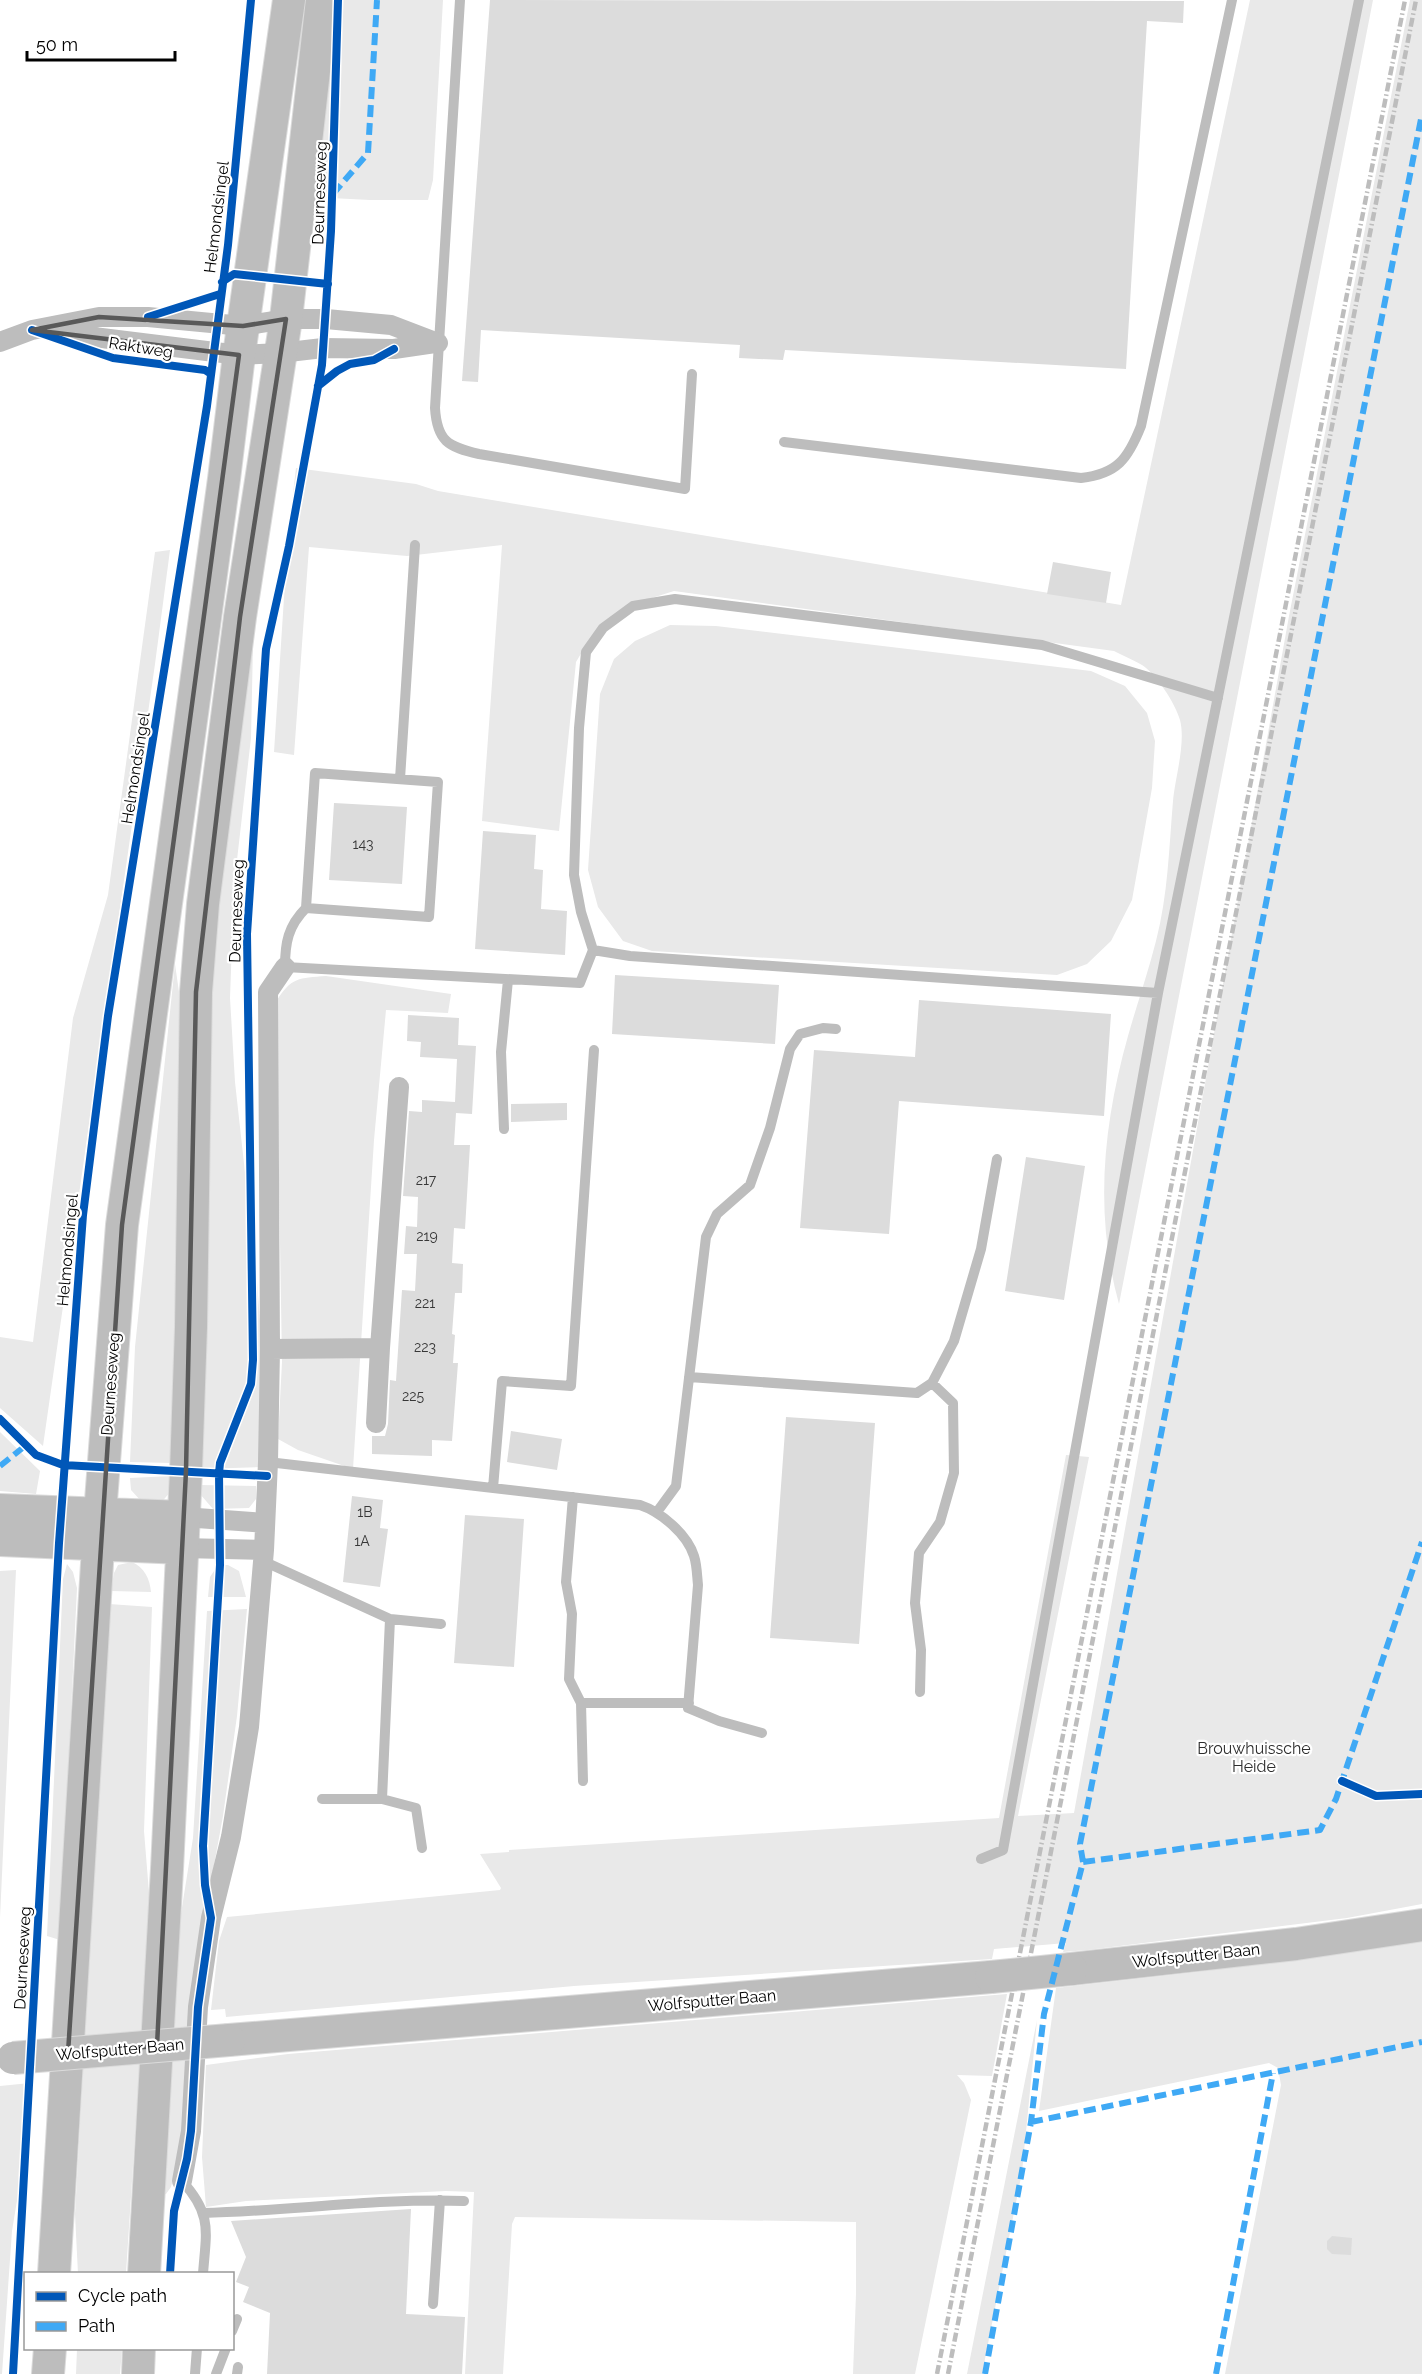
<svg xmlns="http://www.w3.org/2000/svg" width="1422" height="2374" font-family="Raleway,sans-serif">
<rect width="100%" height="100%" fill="#fff"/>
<path fill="#e9e9e9" d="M321,0h122l-10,180 -5,20h-58l-59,-3z
M1250,0h123l-254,1304c-25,-90 -16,-179 9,-268 9,-32 20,-63 28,-95 12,-46 13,-93 17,-140 2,-23 13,-58 7,-81 -5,-17 -23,-45 -38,-55 -8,-5 -19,-9 -28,-14l-440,-60 -38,12 -47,37 -13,22 -17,169 -77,-10 20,-276 -95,11 -98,-9 -15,208 -20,-3 14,-216 8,-68 120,16 22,7 683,114z
M1410,0h12v1904l-75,14 -260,32 -24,2 3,-9 -72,6 -2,10 -418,27 -348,31 -1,-8 -14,1 8,-69 8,-24 273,-27 1,-2 -21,-34 29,-2v-2l490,-32 67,-363 23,2 -71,359 56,-3 215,-1197z
M170,550l-15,114 -112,782 -43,-38v-71l33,5 40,-324 35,-123 47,-343z
M670,625l46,1 375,45 34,15 22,27 8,28 -3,47 -20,112 -21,41 -24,23 -30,11 -405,-24 -29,-10 -25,-34 -10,-37 12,-176 14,-35 21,-18z
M253,644l-2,94 -17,148 -4,112 5,84 22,199 5,67 -1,119 -59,2 6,-172 -2,-297 41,-336z
M175,964l4,28 2,142 -9,329 -42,-1 5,-115z
M326,976l125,18 -3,19 -62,-3 -12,130 -21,329 -55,-19 -20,-11 4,-77 -6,-360c15,-25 23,-24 50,-26z
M0,1432l40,39 -4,23 -36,-3z
M171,1476l-1,16 -9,11 -20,-2 -10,-11 -1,-12z
M200,1485l56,1v13l-7,9 -36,1 -13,-15z
M132,1562c12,5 18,17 19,30l-40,-1 3,-18 4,-8z
M67,1564l6,8 4,16 -17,352 -13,-4 16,-357z
M218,1565h10l11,6 7,26h-38l2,-20z
M16,1570l-16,348v-347z
M109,1604l43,3 -8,224 6,74 -24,368 -48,1 -3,-60z
M247,1609l-10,107 -14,100 -20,109 -19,211 -13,51 -5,7h-4l18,-274 13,-82 14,-227z
M1422,1941v433h-197l56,-289 -3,-17 -9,-5 -230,48 17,-123 142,-16z
M1007,1994l-15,82 -35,-1 7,8 7,17 -56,274h-62l3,-80v-72l-341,-5 -3,7 -9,150h-38l9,-182 -28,-1 -200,10 -40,6 -4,-50 4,-92 82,-11z
M1037,2020l-15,152 -40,202h-15z
M30,2083l-8,87 -10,61 -10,143h-2v-288z
M77,2349h45l-2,25h-44z"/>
<path fill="#dcdcdc" d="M490,0l694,1 -1,22 -36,-2 -21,348 -341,-19 -2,10 -44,-2 1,-13 -259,-15 -3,52 -16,-1z
M1053,562l58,10 -5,31 -59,-9z
M334,803l73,4 -5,77 -73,-4z
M483,831l53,4 -2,34 9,1 -2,39 26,2 -2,44 -90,-6z
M615,975l164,10 -4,59 -163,-10z
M919,1000l192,14 -7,102 -205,-15 -10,133 -89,-6 14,-178 101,7z
M408,1015l51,3 -1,27 18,1 -4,68 -16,-1 -2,32h16l-5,84 -11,-1 -2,35 11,1 -1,29h-7l-3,41 3,1 -2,28h5l-6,78 -20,-1v16l-60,-2v-18h13l3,-12 2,-44 6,1 6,-91 13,1 2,-37h-13l2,-28 11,1 1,-30 -15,-1 6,-85 13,1v-12l33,2 2,-43 -37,-2 1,-15 -14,-1z
M567,1103v17l-56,2v-18z
M1026,1157l59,9 -21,134 -59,-9z
M786,1417l89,6 -16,221 -89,-6z
M511,1431l51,8 -5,31 -50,-8z
M352,1496l31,4 -3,28 8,1 -8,58 -37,-5z
M465,1515l59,4 -10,148 -60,-4z
M411,2209l-5,105 59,3 -3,57h-195l3,-61 -27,-11 6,-15 -13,-5 10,-25 -15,-36z
M1332,2236l20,2 -1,17 -19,-1 -5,-5v-8z"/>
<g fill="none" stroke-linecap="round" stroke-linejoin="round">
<defs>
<path id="primary" d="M0,1510l183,7
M0,1540l182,8
M1071,1969l225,-25 126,-19
M229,2040l762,-63
M54,2274l46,-760 22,-289 102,-746 15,-124 50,-355
M144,2274l23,-405 19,-398 5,-144 5,-335 7,-88 37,-287 46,-298 36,-319
M48,2374l2,-26
M138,2374l1,-26"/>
</defs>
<use href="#primary" stroke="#dbdbdb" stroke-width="34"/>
<path stroke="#bdbdbd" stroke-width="10" d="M460,0l-25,408c2,33 13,39 44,46l206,35 7,-115
M784,442l297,36c36,-4 47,-19 60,-52l91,-426
M400,779l15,-234
M306,908l123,9 9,-135 -123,-9 -9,135c-18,18 -21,35 -21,59l295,16 13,-33 37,6 528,37 -155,857 -22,9
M593,950l-12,-38 -7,-37 5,-147 7,-76 17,-24 30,-22 42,-7 367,46 176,53
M1158,993l201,-993
M504,1129l-3,-77 7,-72
M689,1377l228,16 15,-10 22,-42 27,-92 16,-90
M268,1462l372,43c21,7 47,29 54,51 3,9 3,20 4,29l-10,123 31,13 43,12
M493,1488l9,-107 69,5 23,-336
M573,1497l-7,85 6,32 -3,65 12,24
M657,1512l19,-26 30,-249 11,-23 33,-29 20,-57 20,-79 10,-15 23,-6 13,1
M263,1561l127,58 51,5
M920,1692l1,-42 -6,-47 4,-50 21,-31 14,-49 -1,-70 -21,-20
M583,1781l-2,-78h108
M322,1799h60l34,9 6,40
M382,1799l8,-180
M182,2181c31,34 24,51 21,93
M203,2213c87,-2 174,-15 261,-12
M433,2304l7,-104
M232,2331l5,-12
M195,2374l2,-26
M216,2374l10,-26
M237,2374l1,-7"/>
<path stroke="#bdbdbd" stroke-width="20" d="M53,332l186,23 41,-2 43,-5 71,1 41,-6
M0,342l32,-12 67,-13h49l95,9 43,-7h40l65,6 47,18
M380,1348l19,-261
M270,1349l110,-1 -4,75
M183,1517l82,6
M182,1548l82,2
M182,2181l9,-50 7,-124 13,-89 20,-81 18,-110 15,-177 4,-88 2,-113 -2,-357 17,-25"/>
<use href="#primary" stroke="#bdbdbd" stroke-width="32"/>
<path stroke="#bdbdbd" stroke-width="4.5" stroke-dasharray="9 3 1.5 3" stroke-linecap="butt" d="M937,2374l468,-2374
M948,2374l468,-2374"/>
<defs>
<path id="primary-bridge" d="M991,1977l80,-8
M13,2058l216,-18"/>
</defs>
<use href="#primary-bridge" stroke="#dbdbdb" stroke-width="34" stroke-linecap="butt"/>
<use href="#primary-bridge" stroke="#bdbdbd" stroke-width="32"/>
<path stroke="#3fa9f5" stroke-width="6" stroke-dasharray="12 6" stroke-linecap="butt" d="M333,194l35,-41 9,-153
M0,1466l25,-20
M1083,1862l-3,-18 342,-1730
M1031,2122l391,-80
M985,2374l46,-252 13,-108 39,-152 237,-32 16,-31 86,-257
M1216,2374l57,-301"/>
<defs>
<path id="cycleway" d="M222,282l12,-8 94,10
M148,317l72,-23
M32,330l81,28 92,12 6,4
M318,386l19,-15 13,-7 24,-4 20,-11
M0,1419l36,36 27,10 204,11
M1342,1781l34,15 46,-2
M170,2274l4,-63 13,-52 4,-28 7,-124 13,-89 -6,-33 -2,-39 17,-281 -1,-92 1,-10 31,-79 2,-24 -6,-426 19,-285 23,-103 33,-181 9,-134 7,-231
M13,2374l46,-831 24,-328 25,-199 99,-610 21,-161 23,-245"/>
</defs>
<use href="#cycleway" stroke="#fff" stroke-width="11"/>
<use href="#cycleway" stroke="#0057b8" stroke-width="8"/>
</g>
<path fill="none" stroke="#595959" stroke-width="4.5" stroke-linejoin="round" d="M99,317l144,9 43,-7 -46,298 -44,375 -10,479 -29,575 -89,7 54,-828 117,-870 -207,-25z"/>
<g text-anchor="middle" stroke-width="4.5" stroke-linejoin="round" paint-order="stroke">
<g font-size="14" fill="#373737">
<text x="363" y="849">143</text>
<text x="426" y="1185">217</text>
<text x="427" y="1241">219</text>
<text x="425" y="1308">221</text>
<text x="425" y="1352">223</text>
<text x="413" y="1401">225</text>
<text x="365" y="1517">1B</text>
<text x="362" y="1546">1A</text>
</g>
<g font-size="16" fill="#000" stroke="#fff">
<text transform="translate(319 193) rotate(-88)" y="6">Deurneseweg</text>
<text transform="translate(216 217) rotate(-83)" y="6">Helmondsingel</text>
<text transform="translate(141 347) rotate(9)" y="6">Raktweg</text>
<text transform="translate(135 768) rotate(-81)" y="6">Helmondsingel</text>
<text transform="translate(236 911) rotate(-88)" y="6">Deurneseweg</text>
<text transform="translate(67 1250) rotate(-85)" y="6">Helmondsingel</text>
<text transform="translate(110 1384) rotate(-86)" y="6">Deurneseweg</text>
<text transform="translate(1196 1955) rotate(-6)" y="6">Wolfsputter Baan</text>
<text transform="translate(22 1958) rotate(-87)" y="6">Deurneseweg</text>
<text transform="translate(712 2000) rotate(-5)" y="6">Wolfsputter Baan</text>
<text transform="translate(120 2049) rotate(-5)" y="6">Wolfsputter Baan</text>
</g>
<g font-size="16" fill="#2e2e2e" stroke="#fff">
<text x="1254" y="1754">Brouwhuissche<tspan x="1254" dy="18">Heide</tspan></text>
</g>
</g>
<rect x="24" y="2272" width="210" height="78" fill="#ffffff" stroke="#999999" stroke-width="1.5"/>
<rect x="36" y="2292" width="30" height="9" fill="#0057b8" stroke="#999999" stroke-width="1.5"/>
<text x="78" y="2302" font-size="18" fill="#000000">Cycle path</text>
<rect x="36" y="2322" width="30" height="9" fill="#3fa9f5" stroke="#999999" stroke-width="1.5"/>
<text x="78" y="2332" font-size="18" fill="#000000">Path</text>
<path d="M27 51v9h148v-9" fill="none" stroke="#000000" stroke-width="3"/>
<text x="36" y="51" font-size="18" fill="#000000" stroke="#ffffff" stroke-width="4.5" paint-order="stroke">50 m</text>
</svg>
